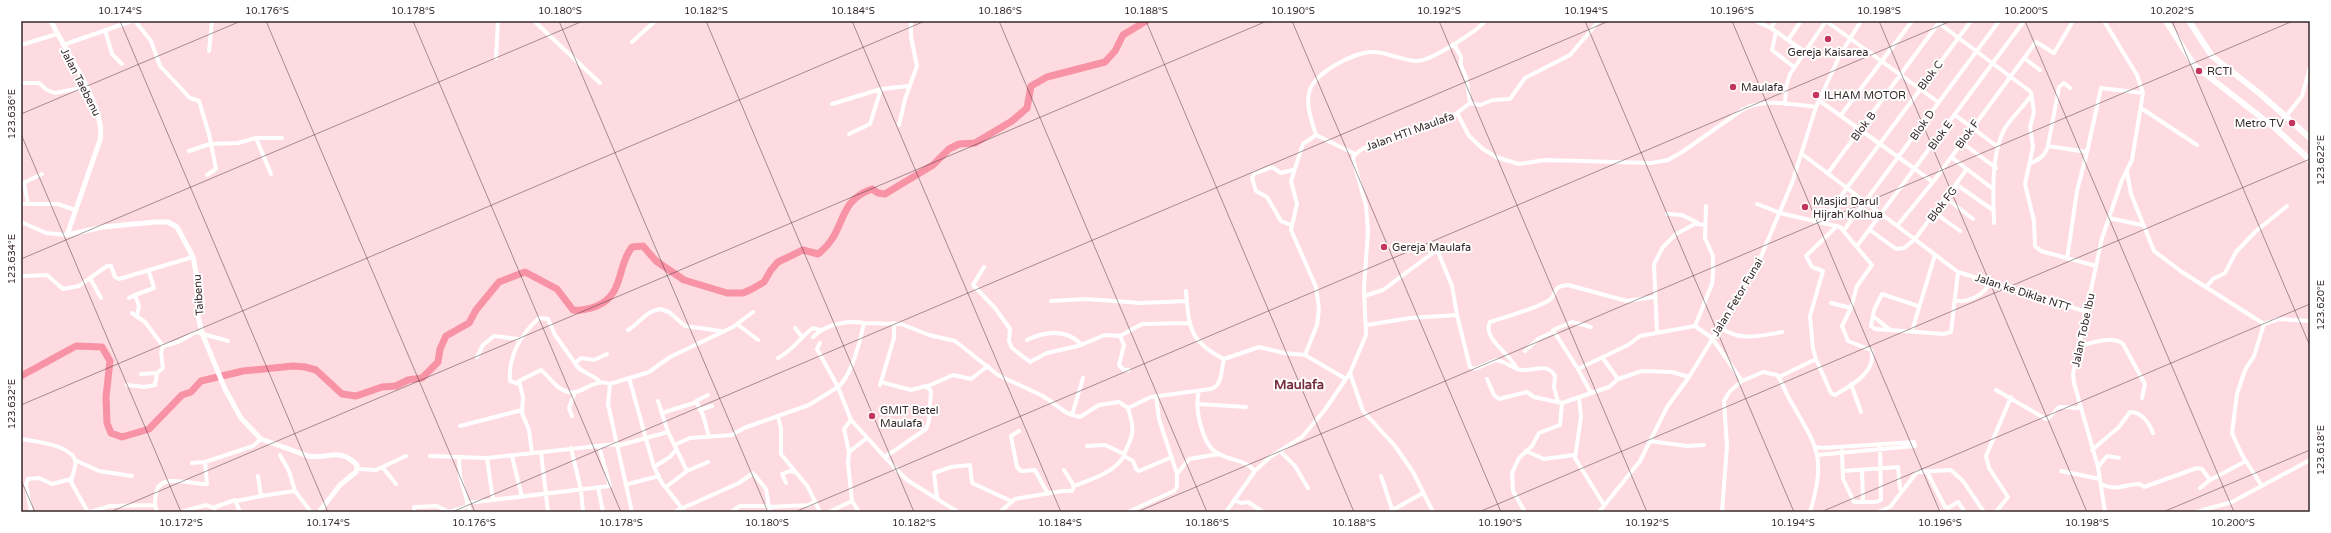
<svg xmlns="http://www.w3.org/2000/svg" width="2331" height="533" font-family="'Varela Round',sans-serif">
<rect width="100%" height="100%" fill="#fedbe0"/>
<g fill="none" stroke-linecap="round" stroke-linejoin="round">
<path stroke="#f892a5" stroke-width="7" d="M21,376l55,-30 26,1 8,14 -4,36 1,26 4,10 11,4 27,-8 33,-34 9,-3 10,-11 42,-10 50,-5 12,1 11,3 26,24 14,2 26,-9 14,-1 12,-6 14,-2 16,-16 2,-13 6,-13 23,-13 7,-13 23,-28 26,-10 32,17 16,21c9,1 16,-1 24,-4 27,-11 20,-41 35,-59l11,-1 13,15 28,19 43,13h16l9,-4 12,-7 7,-12 7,-8 25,-12 15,4c30,-23 17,-52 54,-65l6,4 7,1 48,-29 16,-16 10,-5 16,-1 37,-22 15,-13 4,-22 16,-9 58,-15 10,-11 8,-16 23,-14"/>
<path stroke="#fff" stroke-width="4" d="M135,21l16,20 9,25 30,32 9,3 10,33 7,35 -9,6
M534,21l66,62
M1755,21l16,7
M1775,21l-4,7 17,12
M1801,21l-13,19 17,12
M1826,21l112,81
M1936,21l95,71 3,20 -4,15 3,20 -8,37 9,37 1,25 6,5 55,15
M2104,21l33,54 6,18 -11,67 -10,20 -20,58 -29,136 1,9 24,84 7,45
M105,30l7,24 10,10
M1776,32l-4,18 22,17
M632,42l23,-21
M1454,44l7,13v9l5,11 4,26
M21,45l36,-11
M63,45l69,-24
M209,51l3,-30
M496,58l2,-37
M2024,58l16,12
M21,83h18l8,7 8,3 31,-6
M1820,101l113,81
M832,104l49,-15 28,-3
M1785,104l1,-17 4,-13 36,-53
M2141,108l56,37
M1457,113l13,-10 10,2 13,-5 17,-1 15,-21 45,-23 29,-34
M1841,115l71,-94
M1955,115l43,32
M899,125l6,-26 12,-33 -6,-29v-16
M2276,129l26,-33 8,-29
M849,134l21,-10 11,-35
M1316,135c-4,-13 -10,-28 -7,-42 4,-20 45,-41 64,-41 15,0 29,9 45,9 14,-1 58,-29 67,-40
M256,138l15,36
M1961,142l35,26
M2048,146l11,-59 5,-4 6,5
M189,151l21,-7 28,-1 18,-5h26
M1802,154l156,118 129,40
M1951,157l42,32
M2030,163c9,-3 15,-7 18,-17l39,6 14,-64 42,5
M2127,172l4,22 23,57 28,21 82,52
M1828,173l112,-152
M24,183l4,21
M21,184l21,-10
M1957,185l36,25
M1946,198l27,21
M21,204h37l17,6
M1757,204l23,9 60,14 32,38 -15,21 -6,22 -9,18 6,15 23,9c7,22 -21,36 -36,45l-4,-2 -15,-34 -37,18
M1935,213l25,18
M1667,214l15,1 16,8
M2109,218l33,7
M21,222l25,11 21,2
M1826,223l6,-15 139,-187
M1994,223c-1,-28 -3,-70 11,-95 7,-11 18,-21 26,-32
M1291,225l-10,-4 -14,-24 -11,-6 -4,-13 2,-4 18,-7 9,6 12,-3
M1897,226l36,-44 103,-140 18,11 19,-32
M1844,230l155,-209
M1870,230l26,19 8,-1 11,-9 52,-70
M1857,246l167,-225
M2067,259l10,-68 10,-39
M984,267l-11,18 22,23 15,21 -1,12 3,7 18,14 17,-9 31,-7 27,-11 15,1 22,-12 47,-1
M21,276l26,-1 16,14 16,-3 11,-8
M2207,286l6,-7 12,-6 11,-21 20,-21 31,-25
M1186,291c3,36 3,51 38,68
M1364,296l19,-6 51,-38h4l14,34 5,29 13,52 5,2 21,-9c10,1 17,10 27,10 12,1 24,-8 32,6l-1,11 4,15
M101,298l-11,-20 17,-12h4l4,11 4,2 74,-22
M129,298l6,-3
M1051,301l35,-2 55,4 46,-2
M1956,301c15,1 28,-6 35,-20
M1831,303l20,5
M1918,306l-36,-12 -8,16 -3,16 4,3 69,5 7,-2 7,-60
M132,313l13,9 18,24 15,-4 18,-10 32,9
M137,315l2,-9 -4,-11 19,-7 -5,-16
M1873,316l16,13
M737,324l21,16
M1367,325l43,-7 47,-3
M1695,326l17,-42 1,-10v-18l-8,-18 1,-32
M1591,327l-19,-5 -19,8 25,39 50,-24 12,-9 55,-10 17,12 30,43 21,-9 14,3c6,8 8,17 13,25 27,47 37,57 20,112
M1720,327c19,15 39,9 62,5
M795,328l7,9
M628,330c12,-7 18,-19 32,-21l9,3 16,14 36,5
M1912,331l23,-76
M1657,333l-3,-69 9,-17 13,-13 19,-10 10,1
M1120,336l4,9 -5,20 5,5h5
M813,337c13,-13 34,-17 51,-14
M1027,340c19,-9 39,-12 55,5
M2079,346c13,-3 33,-11 44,-2l22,40 -3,14
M1525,351l13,-12 15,-7
M1305,355l41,24
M477,357l6,-12 11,-9 25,3
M1602,357l16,22 24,-8 30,1 17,5
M778,358c17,-9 20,-19 35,-30l7,2
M1816,359l-3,-10 -3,-33 13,-45 -11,-4 -6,-11 31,-30
M1517,369c-4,-13 -36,-31 -27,-47 20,-7 40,-11 58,-21 11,-6 1,-14 20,-16l59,16 27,-4
M1350,373l13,38 32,35 18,26 20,40
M141,374l16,-1
M629,378l25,89 8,16 23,29
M1487,379l7,16 5,4 28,-7 7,5 28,6 29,-10 -13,-24
M600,382c-6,-8 -22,-10 -25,-19l6,-5 13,2 13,-6
M881,382l30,8 15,-4 5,5 -2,30 -3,8 -41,28
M519,384l-9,-3c-2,-25 11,-47 29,-63l9,1 7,16 20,28
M1851,384l10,28
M127,385l17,2 11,-2 2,-12 6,-5 -2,-16 2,-6
M880,385l14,-47v-15
M928,386l25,-11 18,4 17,-13
M1996,390l50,29 3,-1 10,-11 22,1
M1199,391c-5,16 3,53 18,62 13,8 27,6 38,18
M1591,393l18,-6 9,-8
M708,395l-12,6 7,14 6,22
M1156,396l3,23 18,55
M1579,398l2,19 -6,41 29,47
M658,401l10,31 19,39 -21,16
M1198,404l48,3
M700,410l12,-4
M662,413l35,-11
M1072,415l11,-37
M572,416l-3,-8 6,-16
M778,417l3,11v26l27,33 12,25
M460,426l62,-16
M1019,431l-8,5 6,31 4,4 14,-1 13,24
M21,439c13,2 49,6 54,21 2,6 -3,15 -4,22l17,30
M1649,441l38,5 17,-1
M674,445l16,-7 42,-3 12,-7 65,-23 29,-18 -21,-38 3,-6
M617,446l51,-14
M1087,446l18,-1 19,9c10,-20 11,-24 4,-46
M1815,447l8,1 91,-6 1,4 -98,9
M571,448l10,42 2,22
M2092,450l27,-23 11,-15c11,-1 20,12 23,21
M1280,451l15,15 13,22
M1526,451l18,8 30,-4
M1842,451l1,28 11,23h22l5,-2 -1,-52
M541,452l7,60
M849,452l-5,-23 7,-9
M532,453l-3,-23 -7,-17 1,-16 -4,-16 22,-11c9,7 15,19 27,22 13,4 25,-15 42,-8
M280,455l9,16 6,20 16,21
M430,456l57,2 129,-14
M512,456l10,41
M487,458l6,42
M459,459l1,17 10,36
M75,460l24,11 33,5
M205,462l48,-16 8,-7
M654,467l16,-10 6,-7
M2098,467l9,-11 12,2
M383,468l13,16
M358,469l18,1 30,-14
M1064,470l10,16c18,-7 40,-13 50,-30l9,5 3,8 3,2 33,-14
M1862,470l1,32
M687,471l21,-9
M1843,471l55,-4 2,22
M2061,471l39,8
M1927,472l18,35 3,1 10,-6 7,10
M258,476l3,20 34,-5
M1381,476l12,36
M786,483l-4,-9 8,-3 4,1
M628,484l31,-8
M2101,484c18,8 22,0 39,0l4,3 53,-19 5,1 8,11 36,-19
M2262,486l-20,-31 -10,-22 5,-39 8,-24 9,-14 10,-32 15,-5 31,2
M598,487l5,25
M2200,488l10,-8
M937,498l-3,-25 17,-6 19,-2 2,18 39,18
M1234,500l7,3 7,-1 15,10
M237,501l24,-5
M852,501l-4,-38 1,-11 18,-14
M467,503l143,-17 -11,-40
M31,512l-5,-28 2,-5 11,-1 13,6 19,-5
M90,512l20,-6 45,-1
M157,512c-3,-7 -2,-12 -1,-19 3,-21 38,-8 51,-9l-2,-22 -13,1
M181,512l25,-7 8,3
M214,512l1,-5 20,-7 5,12
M414,512v-5l23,-1 12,6 19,-6
M632,512l-24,-108 2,-20 39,-12 21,-15 63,-30 20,-15
M674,512l65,-29 14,-10 13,16 3,18 40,-2 6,-4
M731,512l9,-6h27l4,6
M829,512l23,-11 7,11
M958,512l-51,-32 -14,-14 -42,-46 -13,-33c13,-10 23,-48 26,-64l37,1 28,11 26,6 43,34 45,21 24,17 13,4 19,-12 20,-3 9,6 23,-11 60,-8c12,-4 10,-20 13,-30l35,-12 25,6 21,2 12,-30 2,-16 -3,-22 -25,-57 6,-26 -6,-23 12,-37 13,-9 39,19
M1000,512l15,-13 47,-8h10l2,-5
M1128,512l46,-21 3,-4v-13l12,-15 30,-5
M1226,512l29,-41 15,-14 32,-20 22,-26 26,-38 16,-38 -2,-47 4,-57 -2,-25 -13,-47c3,-18 87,-32 104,-46l12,23 14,13 13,8 23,7 26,-4 106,3 17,-3 14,-8 60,-42c20,-12 51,-6 74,-3
M1389,512l34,-19
M1525,512l-12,-21 -1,-18 7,-15 13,-12 7,-13 21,-8 2,-22
M1599,512l41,-51 27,-54 22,-30 68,-111 35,-83 24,-76 24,-52 21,-34
M1722,512l5,-66 -3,-45 6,-10 12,-10
M1878,512l12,-5 27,-35 34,-2 12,11 21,31
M1996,512l12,-15 -19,-29 -3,-12 25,-59
M2196,512l36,-10 78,-42"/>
<path stroke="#fff" stroke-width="5" d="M51,21c14,30 56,88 49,119l-33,95 36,-8 53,-5h12l9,5 16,30 5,26v33l4,17 23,56 16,29 20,21 47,17c20,4 30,-10 49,9l-1,7 -16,13 -21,27"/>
<path stroke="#fff" stroke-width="6" d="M2166,21l28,44 82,64 34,31
M2189,21l23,35 47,37 51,45"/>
</g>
<path fill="none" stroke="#35282a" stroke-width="1" stroke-opacity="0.45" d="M120,21l208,491M266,21l209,491M413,21l208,491M559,21l209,491M706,21l208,491M852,21l209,491M999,21l208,491M1146,21l208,491M1292,21l209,491M1439,21l208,491M1585,21l209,491M1732,21l208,491M1879,21l208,491M2025,21l209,491M2172,21l138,325M21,114l220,-93M21,134l160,378M21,259l562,-238M21,405l904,-384M21,480l14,32M110,512l1157,-491M452,512l1157,-491M795,512l1156,-491M1137,512l1156,-491M1479,512l831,-353M1821,512l489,-208M2163,512l147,-62"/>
<g fill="#c4355e" stroke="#fff" stroke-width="1.5">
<circle cx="1828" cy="39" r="4"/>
<circle cx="2199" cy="71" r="4"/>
<circle cx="1733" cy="87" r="4"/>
<circle cx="1816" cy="95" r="4"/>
<circle cx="2292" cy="123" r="4"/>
<circle cx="1805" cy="207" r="4"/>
<circle cx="1384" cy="247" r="4"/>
<circle cx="872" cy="416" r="4"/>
</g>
<g text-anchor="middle" stroke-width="4" stroke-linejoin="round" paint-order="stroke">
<g font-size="11" fill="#35282a" stroke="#fff" text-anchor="start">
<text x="1828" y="56" text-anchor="middle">Gereja Kaisarea</text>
<text x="2207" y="75">RCTI</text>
<text x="1741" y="91">Maulafa</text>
<text x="1824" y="99">ILHAM MOTOR</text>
<text x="2284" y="127" text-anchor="end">Metro TV</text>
<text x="1813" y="205">Masjid Darul<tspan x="1813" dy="13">Hijrah Kolhua</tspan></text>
<text x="1392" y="251">Gereja Maulafa</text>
<text x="880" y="414">GMIT Betel<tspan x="880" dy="13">Maulafa</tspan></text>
</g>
<g font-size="11" fill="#35282a" stroke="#fff">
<text transform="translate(1930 75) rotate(-53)" y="4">Blok C</text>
<text transform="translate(81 82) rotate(63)" y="4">Jalan Taebenu</text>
<text transform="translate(1922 125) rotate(-55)" y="4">Blok D</text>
<text transform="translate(1863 126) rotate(-53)" y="4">Blok B</text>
<text transform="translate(1410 131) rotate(-20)" y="4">Jalan HTI Maulafa</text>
<text transform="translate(1967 134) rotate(-54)" y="4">Blok F</text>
<text transform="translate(1940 135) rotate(-54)" y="4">Blok E</text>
<text transform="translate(1942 204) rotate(-52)" y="4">Blok FG</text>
<text transform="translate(2023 292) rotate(18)" y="4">Jalan ke Diklat NTT</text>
<text transform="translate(198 295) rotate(-94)" y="4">Taibenu</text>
<text transform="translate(1737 297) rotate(-59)" y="4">Jalan Fetor Funai</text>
<text transform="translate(2083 330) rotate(-78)" y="4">Jalan Tobe Ibu</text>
</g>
<g font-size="13" font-weight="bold" fill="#773040" stroke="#fff">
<text x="1299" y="389">Maulafa</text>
</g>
</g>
<rect width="2331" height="533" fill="none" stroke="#ffffff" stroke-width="44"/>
<rect x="22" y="22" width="2287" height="489" fill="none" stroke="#35282a" stroke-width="1.5"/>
<g font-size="10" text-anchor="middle" fill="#35282a">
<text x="120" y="14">10.174°S</text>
<text x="267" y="14">10.176°S</text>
<text x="413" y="14">10.178°S</text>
<text x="560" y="14">10.180°S</text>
<text x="706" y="14">10.182°S</text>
<text x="853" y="14">10.184°S</text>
<text x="1000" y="14">10.186°S</text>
<text x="1146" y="14">10.188°S</text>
<text x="1293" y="14">10.190°S</text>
<text x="1439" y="14">10.192°S</text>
<text x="1586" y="14">10.194°S</text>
<text x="1732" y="14">10.196°S</text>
<text x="1879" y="14">10.198°S</text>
<text x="2026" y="14">10.200°S</text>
<text x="2172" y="14">10.202°S</text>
<text transform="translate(11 114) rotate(-90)" y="4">123.636°E</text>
<text transform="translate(2320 160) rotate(-90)" y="4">123.622°E</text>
<text transform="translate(11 259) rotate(-90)" y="4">123.634°E</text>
<text transform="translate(2320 305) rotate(-90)" y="4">123.620°E</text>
<text transform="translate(11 404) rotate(-90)" y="4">123.632°E</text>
<text transform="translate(2320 450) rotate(-90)" y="4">123.618°E</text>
<text x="181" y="526">10.172°S</text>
<text x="328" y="526">10.174°S</text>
<text x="474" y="526">10.176°S</text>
<text x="621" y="526">10.178°S</text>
<text x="767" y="526">10.180°S</text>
<text x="914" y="526">10.182°S</text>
<text x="1060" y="526">10.184°S</text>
<text x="1207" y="526">10.186°S</text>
<text x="1354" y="526">10.188°S</text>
<text x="1500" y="526">10.190°S</text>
<text x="1647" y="526">10.192°S</text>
<text x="1793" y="526">10.194°S</text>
<text x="1940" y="526">10.196°S</text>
<text x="2087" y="526">10.198°S</text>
<text x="2233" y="526">10.200°S</text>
</g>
</svg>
